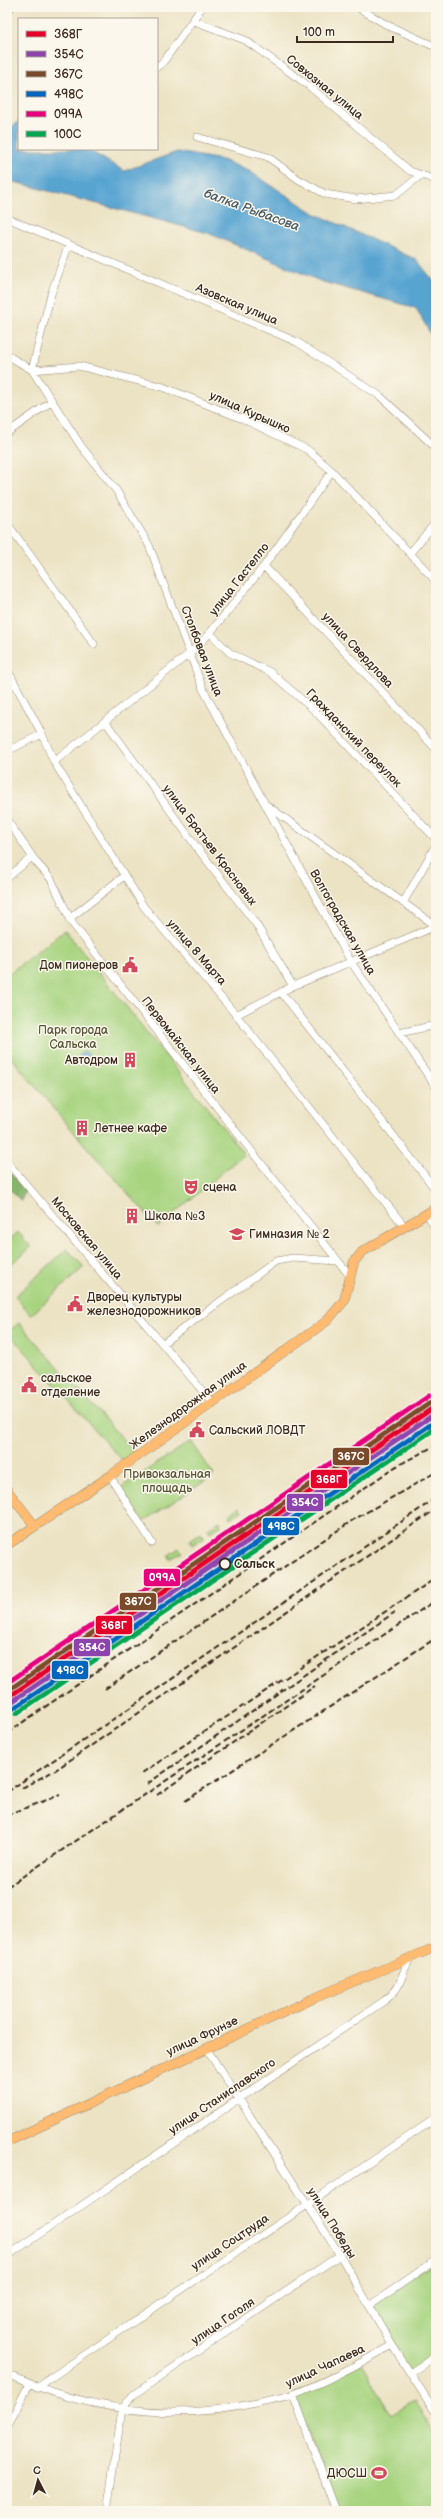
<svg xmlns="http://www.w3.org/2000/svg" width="443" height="2518" font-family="'Balsamiq Sans',sans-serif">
<rect width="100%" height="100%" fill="#fbf7ec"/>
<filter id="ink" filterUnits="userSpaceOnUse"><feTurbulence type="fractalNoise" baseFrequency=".025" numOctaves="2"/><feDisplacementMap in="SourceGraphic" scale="8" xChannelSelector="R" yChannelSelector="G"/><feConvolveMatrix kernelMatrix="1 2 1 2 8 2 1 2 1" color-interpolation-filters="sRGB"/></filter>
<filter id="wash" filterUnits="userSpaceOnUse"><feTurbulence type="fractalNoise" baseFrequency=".012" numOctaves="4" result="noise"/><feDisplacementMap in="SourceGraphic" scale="16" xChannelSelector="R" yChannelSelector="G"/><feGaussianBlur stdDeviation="0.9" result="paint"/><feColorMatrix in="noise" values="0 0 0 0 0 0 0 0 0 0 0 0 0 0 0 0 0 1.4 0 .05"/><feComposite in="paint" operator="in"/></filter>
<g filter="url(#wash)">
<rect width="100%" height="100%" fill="#ece3c4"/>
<path fill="#a8d480" stroke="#727f4f" d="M65,930l179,224 -86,73 -75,-84 -76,-90v-78z
M18,1232l13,15 -24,21v-26z
M67,1249l17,18 -53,48 -16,-19z
M19,1323l115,129 -11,10 -115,-130z
M191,1441l23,34 -71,47 -23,-34z
M239,1507l3,4 -12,7 -1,-4z
M220,1521l1,5 -11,6 -2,-4z
M199,1534h3l1,4 -11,7 -2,-5z
M179,1548l4,4 -13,7 -1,-4z
M436,2260v96l-26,17 -41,-67z
M362,2363l29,52 23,-14 22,33v77h-100l-43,-117z"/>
<path fill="#86b66e" stroke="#607046" d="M7,1169l18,21 -4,11 -14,-15z"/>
<path fill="#59a4d1" stroke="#4a6778" d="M19,121v28h68l37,22 53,-19 45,8 27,11 65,42 103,47 19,24v60l-20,-36 -96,-27 -112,-48 -201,-53v-49z
M79 1057a5 5 0 1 1 10 0a5 5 0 1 1-10 0Z"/>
</g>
<g filter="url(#ink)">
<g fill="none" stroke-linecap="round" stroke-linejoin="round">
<defs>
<path id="minor" d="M357,7l30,18 49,22
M194,21l51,19 64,46 101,85 26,9
M157,67l7,-6 38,-54
M197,137l71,20 30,22 27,15 31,5 40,-4 25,-20
M7,218l290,124 83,54 56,52
M7,355l25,15 47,-4 84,21 80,32 65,31 24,21 104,110
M32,370l49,76 35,44 33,55 54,144 62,115 171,122
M32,370l19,-76 18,-50
M7,433l45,-32
M7,523l87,121
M410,553l26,-31
M264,566l172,183
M210,633l20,20 40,19 44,38 122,129
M7,669l35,65 12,28 90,145 92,108 169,212
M105,721l90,124 61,79 37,62
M7,751l35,-17
M54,762l136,-109 20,-20 54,-67 68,-95
M266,806l85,156 85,125
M7,820l29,42 15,17 21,44 278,353
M7,878l25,-21
M403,903l33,-58
M69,919l55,-43
M281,992l155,198
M236,1015l57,-29 143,-60
M399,1033l37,-8
M7,1162l205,240
M427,1214l9,15
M163,1343l113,-82 17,-3 45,3
M110,1476l42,67
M206,2048l134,207 52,90 44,68
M7,2256l377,-255c22,-17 13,-21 26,-42
M369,2306l67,-46
M410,2373l26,-17
M7,2374c79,36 163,48 249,29 12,-3 26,-5 38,-9 34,-13 67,-31 98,-49
M37,2387l399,-269
M293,2394l43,117
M7,2428l22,-44
M107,2511l15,-102 11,-14 207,-140"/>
<path id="major" d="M7,11l3,-4
M7,1490l28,36
M7,1545l103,-69 217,-155 17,-20 10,-39 8,-10 74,-44
M7,2142l305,-143 124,-52"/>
</defs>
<use href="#minor" stroke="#948671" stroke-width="8"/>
<use href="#major" stroke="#948671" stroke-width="10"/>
<use href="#minor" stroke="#fff" stroke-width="7"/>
<use href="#major" stroke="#ffbb71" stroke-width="9"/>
<path stroke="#3b2a1e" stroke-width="2" stroke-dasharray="6 3" stroke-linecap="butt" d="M343,1457l61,-42 32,-18
M105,1689l248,-169 83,-48
M7,1733l388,-266 41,-22
M142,1773l294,-195
M147,1784l248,-172
M22,1788l35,-19 379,-260
M7,1792l429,-294
M157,1795l158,-109
M185,1801l251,-163
M7,1815l53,-20
M7,1887l429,-287"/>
<defs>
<path id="rail-1" d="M7,1698l429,-292"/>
<path id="rail-2" d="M10,1703l426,-290"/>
<path id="rail-3" d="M7,1691l426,-290"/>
<path id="rail-4" d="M14,1708l422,-287"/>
<path id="rail-5" d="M7,1683l422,-287"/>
<path id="rail-6" d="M17,1713l419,-285"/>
</defs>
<use href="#rail-1" stroke="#fbf7ec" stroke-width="8"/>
<use href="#rail-2" stroke="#fbf7ec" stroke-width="8"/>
<use href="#rail-3" stroke="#fbf7ec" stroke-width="8"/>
<use href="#rail-4" stroke="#fbf7ec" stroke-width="8"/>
<use href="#rail-5" stroke="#fbf7ec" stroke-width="8"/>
<use href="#rail-6" stroke="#fbf7ec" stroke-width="8"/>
<use href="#rail-1" stroke="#e4002b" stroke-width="5"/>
<use href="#rail-2" stroke="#8e44ad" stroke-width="5"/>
<use href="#rail-3" stroke="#7a4b2a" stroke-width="5"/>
<use href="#rail-4" stroke="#0065bd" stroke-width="5"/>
<use href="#rail-5" stroke="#e5007d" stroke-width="5"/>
<use href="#rail-6" stroke="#00a651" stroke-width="5"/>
</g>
</g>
<defs>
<symbol id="civic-bare" viewBox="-9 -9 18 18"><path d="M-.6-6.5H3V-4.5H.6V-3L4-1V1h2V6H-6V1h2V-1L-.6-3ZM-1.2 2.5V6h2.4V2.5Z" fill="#d1495b" stroke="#fbf7ec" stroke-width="2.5" paint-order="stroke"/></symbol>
<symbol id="building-bare" viewBox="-9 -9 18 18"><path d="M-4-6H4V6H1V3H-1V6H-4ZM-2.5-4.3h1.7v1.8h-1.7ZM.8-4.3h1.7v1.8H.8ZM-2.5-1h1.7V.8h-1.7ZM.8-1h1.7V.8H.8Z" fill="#d1495b" stroke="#fbf7ec" stroke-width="2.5" paint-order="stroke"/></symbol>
<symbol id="theatre-bare" viewBox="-9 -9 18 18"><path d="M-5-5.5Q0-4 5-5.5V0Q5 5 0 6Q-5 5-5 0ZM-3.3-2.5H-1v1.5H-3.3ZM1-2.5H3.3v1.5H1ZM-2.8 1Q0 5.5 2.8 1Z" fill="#d1495b" stroke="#fbf7ec" stroke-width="2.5" paint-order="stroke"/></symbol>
<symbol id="school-bare" viewBox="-9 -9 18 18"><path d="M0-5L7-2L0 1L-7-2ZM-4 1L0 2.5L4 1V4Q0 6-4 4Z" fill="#d1495b" stroke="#fbf7ec" stroke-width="2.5" paint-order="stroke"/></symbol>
<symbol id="stadium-bare" viewBox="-9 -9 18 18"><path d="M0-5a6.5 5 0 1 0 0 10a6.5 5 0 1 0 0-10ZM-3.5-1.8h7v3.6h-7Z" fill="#d1495b" stroke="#fbf7ec" stroke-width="2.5" paint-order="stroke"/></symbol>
</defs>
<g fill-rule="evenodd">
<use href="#civic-bare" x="119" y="954" width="22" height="22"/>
<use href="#building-bare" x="119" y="1049" width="22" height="22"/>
<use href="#building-bare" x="71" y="1117" width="22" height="22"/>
<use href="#theatre-bare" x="180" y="1176" width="22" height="22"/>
<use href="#building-bare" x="121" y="1205" width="22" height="22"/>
<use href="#school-bare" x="226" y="1223" width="22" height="22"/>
<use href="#civic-bare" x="64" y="1293" width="22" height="22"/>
<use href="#civic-bare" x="18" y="1374" width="22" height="22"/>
<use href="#civic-bare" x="186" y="1419" width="22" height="22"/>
<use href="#stadium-bare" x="368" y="2462" width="22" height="22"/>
</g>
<circle fill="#fbf7ec" stroke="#3b2a1e" stroke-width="2" cx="225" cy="1564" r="5.5"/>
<g text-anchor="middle" stroke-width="3" stroke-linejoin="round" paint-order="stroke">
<g font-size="12" fill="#3b2a1e" stroke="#fbf7ec">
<text transform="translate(325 87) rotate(39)" y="4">Совхозная улица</text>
<text transform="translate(237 304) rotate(23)" y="4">Азовская улица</text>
<text transform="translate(250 412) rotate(24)" y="4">улица Курышко</text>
<text transform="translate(239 579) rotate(-52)" y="4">улица Гастелло</text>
<text transform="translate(358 650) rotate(47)" y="4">улица Свердлова</text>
<text transform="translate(202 651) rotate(69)" y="4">Столбовая улица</text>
<text transform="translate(354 738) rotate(46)" y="4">Гражданский переулок</text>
<text transform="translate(210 845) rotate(53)" y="4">улица Братьев Красновых</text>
<text transform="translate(343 922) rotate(60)" y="4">Волгоградская улица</text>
<text transform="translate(197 952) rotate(49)" y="4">улица 8 Марта</text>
<text transform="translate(181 1045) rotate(52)" y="4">Первомайская улица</text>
<text transform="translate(87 1238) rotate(50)" y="4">Московская улица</text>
<text transform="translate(188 1405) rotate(-36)" y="4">Железнодорожная улица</text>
<text transform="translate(202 2036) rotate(-25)" y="4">улица Фрунзе</text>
<text transform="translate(222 2096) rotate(-34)" y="4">улица Станиславского</text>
<text transform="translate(332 2223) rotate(58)" y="4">улица Победы</text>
<text transform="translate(230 2242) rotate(-34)" y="4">улица Соцтруда</text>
<text transform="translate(223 2321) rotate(-34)" y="4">улица Гоголя</text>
<text transform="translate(325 2366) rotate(-25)" y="4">улица Чапаева</text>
</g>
<g font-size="12" fill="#3b2a1e" stroke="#fbf7ec" text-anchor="start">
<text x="118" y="969" text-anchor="end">Дом пионеров</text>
<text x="118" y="1064" text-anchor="end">Автодром</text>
<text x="94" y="1132">Летнее кафе</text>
<text x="203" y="1191">сцена</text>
<text x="144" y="1220">Школа №3</text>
<text x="249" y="1238">Гимназия № 2</text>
<text x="87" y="1301">Дворец культуры<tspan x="87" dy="14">железнодорожников</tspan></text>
<text x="41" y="1382">сальское<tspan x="41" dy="14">отделение</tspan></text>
<text x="209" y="1434">Сальский ЛОВДТ</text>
<text x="367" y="2477" text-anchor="end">ДЮСШ</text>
</g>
<g font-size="12" fill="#565436" stroke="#fbf7ec">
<text x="73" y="1034">Парк города<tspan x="73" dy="14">Сальска</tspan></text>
<text x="167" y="1478">Привокзальная<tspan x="167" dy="14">площадь</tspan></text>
</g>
<g font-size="12" font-weight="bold" fill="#3b2a1e" stroke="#fbf7ec" text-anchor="start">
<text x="234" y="1568">Сальск</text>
</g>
<g font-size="13" font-style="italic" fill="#475b66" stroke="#fbf7ec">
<text transform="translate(252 209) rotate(20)" y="5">балка Рыбасова</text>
</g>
</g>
<g stroke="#fbf7ec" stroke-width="1.5">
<rect x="332" y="1447" width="38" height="19" rx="4" fill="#7a4b2a"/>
<rect x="310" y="1469" width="38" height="20" rx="4" fill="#e4002b"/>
<rect x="286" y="1493" width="38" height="19" rx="4" fill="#8e44ad"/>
<rect x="262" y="1517" width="38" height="19" rx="4" fill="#0065bd"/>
<rect x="143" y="1568" width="38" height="19" rx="4" fill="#e5007d"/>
<rect x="119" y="1592" width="38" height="19" rx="4" fill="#7a4b2a"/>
<rect x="95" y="1615" width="38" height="20" rx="4" fill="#e4002b"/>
<rect x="73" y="1638" width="38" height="19" rx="4" fill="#8e44ad"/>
<rect x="51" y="1660" width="38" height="20" rx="4" fill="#0065bd"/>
</g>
<g font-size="11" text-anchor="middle" font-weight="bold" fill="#fff">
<text x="351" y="1460">367С</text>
<text x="329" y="1483">368Г</text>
<text x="305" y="1506">354С</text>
<text x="281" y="1530">498С</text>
<text x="162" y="1581">099А</text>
<text x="138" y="1605">367С</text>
<text x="114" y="1629">368Г</text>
<text x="92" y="1651">354С</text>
<text x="70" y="1674">498С</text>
</g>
<rect width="443" height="2518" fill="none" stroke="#fbf7ec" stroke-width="24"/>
<rect x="18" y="18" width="140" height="132" fill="#fbf7ec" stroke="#aea59a"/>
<rect x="26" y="31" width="20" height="6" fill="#e4002b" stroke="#aea59a"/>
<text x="54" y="38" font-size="12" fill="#3b2a1e">368Г</text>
<rect x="26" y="51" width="20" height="6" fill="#8e44ad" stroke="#aea59a"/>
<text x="54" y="58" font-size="12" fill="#3b2a1e">354С</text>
<rect x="26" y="71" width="20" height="6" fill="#7a4b2a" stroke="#aea59a"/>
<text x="54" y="78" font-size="12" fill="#3b2a1e">367С</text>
<rect x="26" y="91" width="20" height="6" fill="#0065bd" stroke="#aea59a"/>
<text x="54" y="98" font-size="12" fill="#3b2a1e">498С</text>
<rect x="26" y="111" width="20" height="6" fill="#e5007d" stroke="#aea59a"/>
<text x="54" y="118" font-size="12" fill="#3b2a1e">099А</text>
<rect x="26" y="131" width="20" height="6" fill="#00a651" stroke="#aea59a"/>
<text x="54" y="138" font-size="12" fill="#3b2a1e">100C</text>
<g transform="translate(38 2480) rotate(354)" stroke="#fbf7ec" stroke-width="3" paint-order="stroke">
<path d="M0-3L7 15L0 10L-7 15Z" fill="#3b2a1e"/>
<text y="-6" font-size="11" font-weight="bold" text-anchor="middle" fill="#3b2a1e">С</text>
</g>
<path d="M297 36v6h96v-6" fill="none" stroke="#3b2a1e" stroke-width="2"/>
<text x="303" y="36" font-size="12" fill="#3b2a1e" stroke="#fbf7ec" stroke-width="3" paint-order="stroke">100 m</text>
</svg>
